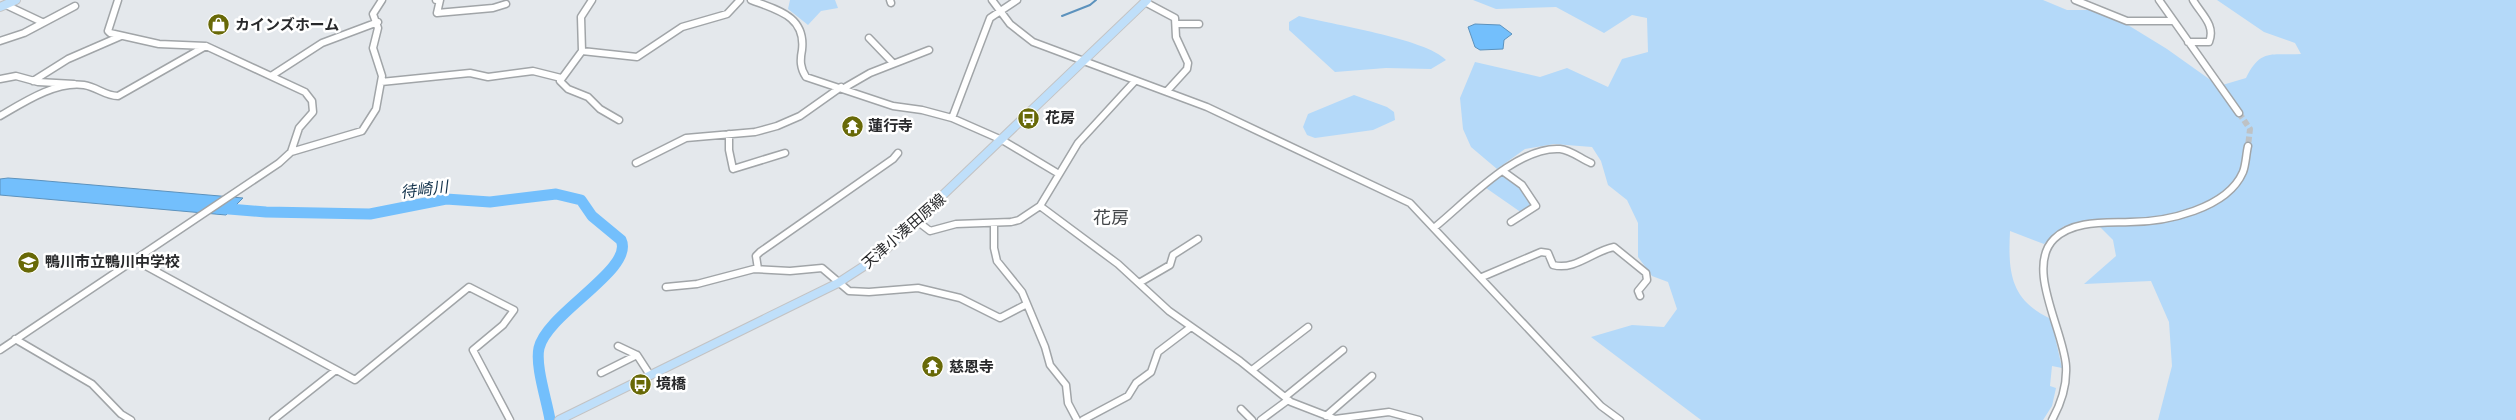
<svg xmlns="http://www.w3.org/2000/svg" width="2516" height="420" font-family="'Golos Text','Noto Sans JP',sans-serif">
<rect width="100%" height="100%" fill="#e4e8ec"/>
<path fill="#b4d9f9" d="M790,0h45l3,8 -17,3 -13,14 -20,-16z
M1473,0h570l24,10h28l28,12 44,27 52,37 27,-8c15,-31 27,-22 55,-24l-6,-11 -31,-11 -47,-32h299v420h-358l14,-54 -3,-44 -18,-41 -67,3 32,-28 -3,-16 -18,-18 -31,4 -20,18 -34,-13c-2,41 0,69 41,88l11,49 -10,-2 -2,20 6,2 -4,18 -9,14h-342l-110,-83 41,-12 32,2 13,-18 -9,-27 -16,-6 -14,-19v-34l-11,-23 -19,-15 -7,-24 -9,-14 -38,-3 -29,5 -28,20 -26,-22 -8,-18 -3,-31 15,-36 65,15 27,-9 41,19 14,-28 26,-7 -1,-34 -15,-3 -28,18 -48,-26 -60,2z
M1299,16c31,8 128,23 147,44l-15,9 -45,-1 -51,4 -46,-42v-8z
M1354,95l33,12 7,5 1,8 -22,10 -58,8 -8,-3 -4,-8 5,-13z
M1503,175l19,15 9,16 -9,7 -36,-25z"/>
<path fill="#73bffc" stroke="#5c92bd" d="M1475,24l25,1 12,9 -8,6 -1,9 -23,1 -5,-3 -7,-20z
M8,178l27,2 208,18 -17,17 -226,-20v-16z"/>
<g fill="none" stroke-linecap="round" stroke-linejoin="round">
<path stroke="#5c92bd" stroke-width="2" d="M1062,16l28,-11 6,-5"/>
<path stroke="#73bffc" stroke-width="11" d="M217,208l49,4 104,2 76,-15 44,3 66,-8 25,6 11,16 29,24c14,29 -74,73 -82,108 -4,18 8,53 11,72"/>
<path stroke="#bec2c5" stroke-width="6" stroke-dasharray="6 3" stroke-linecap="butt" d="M2239,113l11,16 -2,17"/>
<defs>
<path id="minor" d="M436,0h4l-3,13 56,-5 13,-4
M592,0l-11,17 1,34 -22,30 8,8 20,8 12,12 19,11
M751,0c26,10 55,16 51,50 -2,10 -2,18 4,27l87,29 29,4 30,8 50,22 57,34
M890,0l1,3
M992,0l18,24 23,18 174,65 203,96 191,203 19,14
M2075,0l52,21h46
M2159,0l80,113
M1145,2l30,16 1,19 12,26 -1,6 -20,22
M6,5l36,17
M1176,24h23
M869,38l24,25
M0,41l24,-8 51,-27
M2188,42h21c7,-17 -8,-28 -16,-42
M582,51l55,6 45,-30 45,-13 13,-14
M271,76l51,-33 56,-21
M0,79l16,-3 22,6 36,2
M33,81l35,-22 53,-23
M381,82l89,-9 18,4 45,-6 28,7
M844,88l26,-15 59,-23
M0,116c24,-14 56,-35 84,-31 13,2 21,11 34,11l88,-50
M952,118l38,-100 27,-18
M729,134v16l4,19 52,-16
M291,152l71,-21 14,-22 6,-33 -9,-28 5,-20 -5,-14 9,-14
M636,163l50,-25 69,-6 22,-6 23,-10 41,-29
M1504,172l18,13 14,21 -25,16
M1040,206l78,58 51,47 71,50 51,41 44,17 54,-7 30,8
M917,221l13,10 26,-7 55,-2 8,-2 21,-14 38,-63 57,-62
M994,224v24l3,13 25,31 23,55 5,18 16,20 2,18 9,17
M1435,227c31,-25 82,-81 125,-78 11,1 21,10 31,14
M135,260l220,120 114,-93 45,23 -11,15 -30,25 37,70
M758,269l-2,-13 4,-4 133,-93 5,-6
M1482,277l59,-25 7,1 5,12c22,6 40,-14 61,-18l32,26 1,7 -9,11 2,5
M1139,283l31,-18 3,-10 25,-16
M666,287l31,-3 57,-15 36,2 32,-3 27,23 20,1 49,-4 42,10 40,20 27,-14
M15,339l77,45 29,30 10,6
M618,346l19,9
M0,350l279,-187 12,-11 8,-24 14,-16 -1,-11 -7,-9 -99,-46 -47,-2 -49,-11 -2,-2 10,-31
M1252,370l56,-43
M601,373l36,-18 13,20
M1285,397l58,-47
M1241,409l11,11
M1326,416l46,-40
M273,420l63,-50
M1083,420l45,-24 8,-13 15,-11 7,-20 33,-25
M1261,420l27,-20
M2052,420c9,-16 15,-36 14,-54 -2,-35 -41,-98 -12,-127 19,-19 52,-16 76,-17 36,0 97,-13 113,-50 3,-8 3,-18 5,-26"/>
<path id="major" d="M0,7l16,-7
M559,420l279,-137 40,-26 269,-257"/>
</defs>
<use href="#minor" stroke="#a1a5a8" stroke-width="9"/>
<use href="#major" stroke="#c3c3c4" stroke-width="10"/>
<use href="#minor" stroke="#fff" stroke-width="6"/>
<use href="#major" stroke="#bfdffa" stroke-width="8"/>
</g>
<defs>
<symbol id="shop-disc" viewBox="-11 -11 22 22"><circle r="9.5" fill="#686907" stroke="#fff"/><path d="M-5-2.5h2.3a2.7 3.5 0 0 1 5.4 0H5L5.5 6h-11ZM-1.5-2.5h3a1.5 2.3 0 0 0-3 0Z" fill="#fff"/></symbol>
<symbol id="bus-disc" viewBox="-11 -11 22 22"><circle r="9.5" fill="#686907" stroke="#fff"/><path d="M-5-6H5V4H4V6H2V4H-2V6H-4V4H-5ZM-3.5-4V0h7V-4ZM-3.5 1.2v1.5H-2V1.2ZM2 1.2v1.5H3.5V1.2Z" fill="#fff"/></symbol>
<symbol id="temple-disc" viewBox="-11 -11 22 22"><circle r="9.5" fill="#686907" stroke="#fff"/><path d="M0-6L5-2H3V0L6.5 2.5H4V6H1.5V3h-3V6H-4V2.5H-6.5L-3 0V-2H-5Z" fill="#fff"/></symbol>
<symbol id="school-disc" viewBox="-11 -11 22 22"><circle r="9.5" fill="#686907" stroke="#fff"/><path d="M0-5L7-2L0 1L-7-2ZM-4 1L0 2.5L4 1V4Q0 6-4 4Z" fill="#fff"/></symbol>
</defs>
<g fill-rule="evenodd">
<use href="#shop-disc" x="206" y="12" width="25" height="25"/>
<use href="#bus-disc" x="1016" y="106" width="25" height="25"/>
<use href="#temple-disc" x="840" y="114" width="25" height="25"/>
<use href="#school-disc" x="16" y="250" width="25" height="25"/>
<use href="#temple-disc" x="920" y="354" width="25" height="25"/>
<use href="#bus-disc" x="628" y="372" width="25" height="25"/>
</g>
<g text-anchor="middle" stroke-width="5" stroke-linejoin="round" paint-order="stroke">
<g font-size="15" font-weight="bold" fill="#28292b" stroke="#fff" text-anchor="start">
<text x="235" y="30">カインズホーム</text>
<text x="1045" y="123">花房</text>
<text x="868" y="131">蓮行寺</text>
<text x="45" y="267">鴨川市立鴨川中学校</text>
<text x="949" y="372">慈恩寺</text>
<text x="656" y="389">境橋</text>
</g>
<g font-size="15" fill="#28292b" stroke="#fff">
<text transform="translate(904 231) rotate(-41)" y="5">天津小湊田原線</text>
</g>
<g font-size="16" font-style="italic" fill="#13334c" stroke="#fff">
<text transform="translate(424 189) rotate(-7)" y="6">待崎川</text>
</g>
<g font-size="18" fill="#44474a" stroke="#fff">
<text x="1111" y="224">花房</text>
</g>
</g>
</svg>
